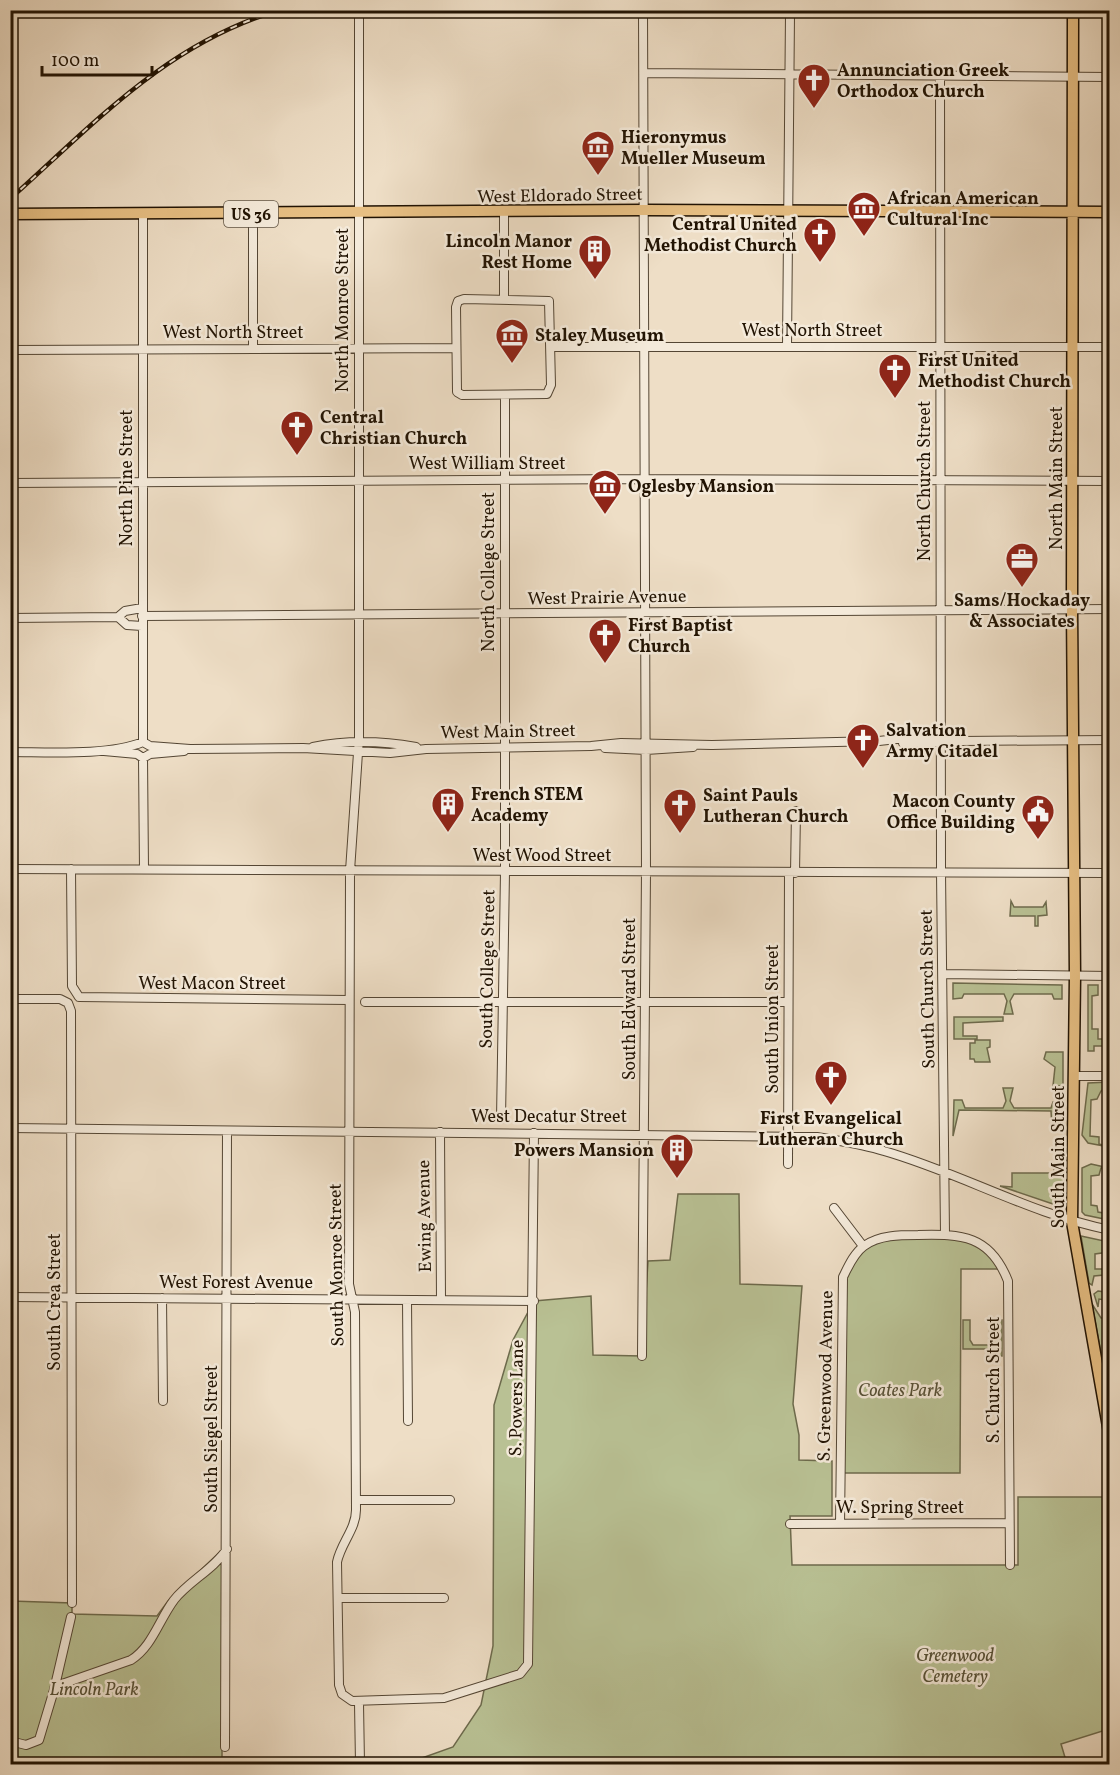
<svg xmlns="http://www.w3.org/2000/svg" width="1120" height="1775" font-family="Vollkorn,serif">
<rect width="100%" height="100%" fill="#eedec6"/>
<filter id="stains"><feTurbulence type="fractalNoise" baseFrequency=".00333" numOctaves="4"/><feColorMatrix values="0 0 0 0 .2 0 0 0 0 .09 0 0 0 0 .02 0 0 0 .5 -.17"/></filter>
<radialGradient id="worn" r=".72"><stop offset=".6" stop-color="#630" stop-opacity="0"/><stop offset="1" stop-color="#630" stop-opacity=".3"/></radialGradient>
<path fill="#b9c194" stroke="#6d6a4c" stroke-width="1.5" d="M1011,901l3,6h29l3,-5 1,13 -9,1v10h-3v-10h-25z
M953,983l109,2v14h-8l-2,-5h-38l-4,7 3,13h-9l3,-13 -3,-7h-40l-2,4 -9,1z
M1088,985h10v10l-6,1v33h6v10h11v7h-15v5h-6z
M954,1017h49v4l-40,2v13h14v3h-23z
M975,1040h15v7l-3,1 3,14h-15l-1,-3h-4v-16h5z
M1046,1052h17v34h-10l2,-19 -11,-8z
M1109,1082v5l-8,4 -4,8 -6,1 -1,36 9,1v7l10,3 -21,-4 -6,-8 6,-52z
M1003,1088h10l-3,13 4,7h37l2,-6h10v25h-11l-1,-16 -92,-1 -6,26 1,-36h8l3,8h38l3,-7z
M1091,1164l18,4h-8l-2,7 -8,1v29l6,1 1,6 11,2v6l-24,-5 -3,-3v-44z
M1054,1166l9,2v29l-4,9 -59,-20 12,1v-14h42z
M678,1194h61l1,90 62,2 -9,118 6,31v25l33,1v55h-42l2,49h226v-68h87l4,232 -48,15 6,20h-1056v-163l61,2v11l85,2 11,-15 55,-52 -1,208 137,4 63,-3 31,-11 28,-42 12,-59 1,-241 19,-65 21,-39 57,-5 2,59 49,1 6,-95 22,-1z
M966,1236l38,33h-43l-1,204h-120l1,-184 22,-43 24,-9z
M1081,1236l28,6v10l-14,2v15h9v6l-10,1 -2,9 -3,-2z
M1098,1291l7,1v6h4v100l-17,-94 9,14h5l-1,-18 -6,-1 -1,8 -4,-13z
M963,1320h7v20l3,5h16l1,-25h12v36h-8l-1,-7h-30z"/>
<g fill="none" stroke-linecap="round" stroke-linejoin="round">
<defs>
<path id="minor" d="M359,12v726l-9,133 -1,413 6,28 1,198c0,19 -15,33 -19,52l2,123 3,9 10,7 92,-3 76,-24 8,-10 6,-531
M644,73l466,4
M940,75l1,797 4,362
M464,299l85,2 2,84 -4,9 -85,1 -5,-3 -1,-85 2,-6z
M504,299v-87
M551,347h559
M787,347l3,-333
M253,348v-134
M10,350l445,-2
M10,483l634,-4 466,2
M142,616l968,-7
M118,617l7,-6 17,-3
M10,618l108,-1 9,8 15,1
M960,741l150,-1
M143,742v-528
M903,743l44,-1
M313,747c34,-7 69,-6 103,0
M605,748l41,2 47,-3
M104,751l33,3 6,4 7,-4 34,-3
M10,752c38,0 99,4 133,-10l7,4 40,3 113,-1 87,5 36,-4 165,-3 30,-3 91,2 167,-4 35,-4 50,4
M143,758l1,111
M10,869l1100,4
M71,869l1,117 7,11 270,3
M795,873l1,-62
M943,974l167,2
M10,999h50l8,4 3,8 1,592
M365,1002h423
M1074,1076h36
M501,1119l4,-247v-477
M10,1128l807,9c22,4 45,7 67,14 77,22 146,63 226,79
M440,1132l1,168
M788,1164l1,-291
M834,1208l29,38
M10,1297l524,4
M162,1298l1,103
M407,1300l1,121
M642,1356l4,-484 -3,-862
M356,1500h94
M790,1524l219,-1
M840,1524l3,-247c5,-10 11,-24 21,-31 15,-11 36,-11 54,-11 44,-1 72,0 90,46l2,284
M338,1598h106
M54,1690l17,-73
M359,1703l1,61
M10,1741l16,4 13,-5 15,-50 8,-6 69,-24c21,-13 28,-40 43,-60 15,-19 39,-30 53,-51
M225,1747l2,-616"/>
<path id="major" d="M1073,10l-1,599 3,367 -3,246 38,216
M10,214l635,-4 465,2"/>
</defs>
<use href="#minor" stroke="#544634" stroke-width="10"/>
<use href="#major" stroke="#211303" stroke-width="13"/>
<use href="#minor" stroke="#f4eada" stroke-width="8"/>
<use href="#major" stroke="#e7bf83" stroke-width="10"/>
<defs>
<path id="rail" d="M10,199c85,-76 157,-156 270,-189"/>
</defs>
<use href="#rail" stroke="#211303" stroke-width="4.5"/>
<use href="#rail" stroke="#f4eada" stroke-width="2" stroke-dasharray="7" stroke-linecap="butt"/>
</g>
<defs>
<symbol id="church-pin" viewBox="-11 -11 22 30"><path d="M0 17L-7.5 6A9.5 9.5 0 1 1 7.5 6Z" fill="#8f2418" stroke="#f4eada"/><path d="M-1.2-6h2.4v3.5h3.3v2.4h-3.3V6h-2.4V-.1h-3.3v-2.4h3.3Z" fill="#fff"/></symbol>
<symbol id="museum-pin" viewBox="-11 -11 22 30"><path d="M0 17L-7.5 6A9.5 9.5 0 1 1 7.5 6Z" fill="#8f2418" stroke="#f4eada"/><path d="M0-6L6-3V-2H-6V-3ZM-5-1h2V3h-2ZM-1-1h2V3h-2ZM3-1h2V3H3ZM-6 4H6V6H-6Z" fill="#fff"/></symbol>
<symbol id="building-pin" viewBox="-11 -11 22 30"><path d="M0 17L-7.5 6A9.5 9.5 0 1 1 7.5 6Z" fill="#8f2418" stroke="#f4eada"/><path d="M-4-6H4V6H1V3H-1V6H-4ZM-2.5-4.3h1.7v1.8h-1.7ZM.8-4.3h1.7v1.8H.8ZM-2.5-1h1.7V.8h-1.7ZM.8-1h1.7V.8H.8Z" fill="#fff"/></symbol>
<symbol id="office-pin" viewBox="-11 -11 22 30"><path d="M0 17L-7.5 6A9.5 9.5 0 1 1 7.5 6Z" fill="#8f2418" stroke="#f4eada"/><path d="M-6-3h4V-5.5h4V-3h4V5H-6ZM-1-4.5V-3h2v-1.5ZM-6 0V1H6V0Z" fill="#fff"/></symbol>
<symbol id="civic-pin" viewBox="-11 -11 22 30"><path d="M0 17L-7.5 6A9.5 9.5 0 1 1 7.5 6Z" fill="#8f2418" stroke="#f4eada"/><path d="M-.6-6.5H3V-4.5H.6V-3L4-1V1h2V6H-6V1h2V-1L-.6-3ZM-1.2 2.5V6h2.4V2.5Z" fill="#fff"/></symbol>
</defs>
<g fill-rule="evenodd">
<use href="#church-pin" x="795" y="61" width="38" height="52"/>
<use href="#museum-pin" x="579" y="128" width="38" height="52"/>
<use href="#museum-pin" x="845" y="189" width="38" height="52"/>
<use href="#church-pin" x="801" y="215" width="38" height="52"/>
<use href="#building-pin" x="576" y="232" width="38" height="52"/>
<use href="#museum-pin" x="493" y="316" width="38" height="52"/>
<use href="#church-pin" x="876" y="351" width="38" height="52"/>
<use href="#church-pin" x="278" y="408" width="38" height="52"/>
<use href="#museum-pin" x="586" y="467" width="38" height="52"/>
<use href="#office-pin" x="1003" y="540" width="38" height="52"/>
<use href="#church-pin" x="586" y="616" width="38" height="52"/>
<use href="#church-pin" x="844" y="721" width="38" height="52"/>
<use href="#building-pin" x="429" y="785" width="38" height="52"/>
<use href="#church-pin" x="661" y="786" width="38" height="52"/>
<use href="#civic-pin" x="1019" y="792" width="38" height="52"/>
<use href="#church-pin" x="812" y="1058" width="38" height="52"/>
<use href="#building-pin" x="658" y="1131" width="38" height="52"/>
</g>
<g text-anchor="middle" stroke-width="5" stroke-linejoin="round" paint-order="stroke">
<rect fill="#f4eada" stroke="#605444" stroke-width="1.5" x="224" y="201" width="54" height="26" rx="4.5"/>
<g font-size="16" font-weight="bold" fill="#211303">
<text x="251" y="220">US 36</text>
</g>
<g font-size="18" font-weight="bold" fill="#211303" stroke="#f4eada" text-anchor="start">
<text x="837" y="76">Annunciation Greek<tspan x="837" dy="21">Orthodox Church</tspan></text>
<text x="621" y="143">Hieronymus<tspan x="621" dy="21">Mueller Museum</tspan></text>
<text x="887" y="204">African American<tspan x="887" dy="21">Cultural Inc</tspan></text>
<text x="797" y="230" text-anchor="end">Central United<tspan x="797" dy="21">Methodist Church</tspan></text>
<text x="572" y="247" text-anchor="end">Lincoln Manor<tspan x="572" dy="21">Rest Home</tspan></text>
<text x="535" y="341">Staley Museum</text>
<text x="918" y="366">First United<tspan x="918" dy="21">Methodist Church</tspan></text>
<text x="320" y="423">Central<tspan x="320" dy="21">Christian Church</tspan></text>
<text x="628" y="492">Oglesby Mansion</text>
<text x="1022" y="606" text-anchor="middle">Sams/Hockaday<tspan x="1022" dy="21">&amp; Associates</tspan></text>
<text x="628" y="631">First Baptist<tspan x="628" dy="21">Church</tspan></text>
<text x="886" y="736">Salvation<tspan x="886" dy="21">Army Citadel</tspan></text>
<text x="471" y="800">French STEM<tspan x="471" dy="21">Academy</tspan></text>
<text x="703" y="801">Saint Pauls<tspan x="703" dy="21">Lutheran Church</tspan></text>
<text x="1015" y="807" text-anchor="end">Macon County<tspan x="1015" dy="21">Office Building</tspan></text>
<text x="831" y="1124" text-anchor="middle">First Evangelical<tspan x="831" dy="21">Lutheran Church</tspan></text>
<text x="654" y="1156" text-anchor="end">Powers Mansion</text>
</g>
<g font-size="18" fill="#211303" stroke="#f4eada">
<text transform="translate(560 195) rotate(-1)" y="6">West Eldorado Street</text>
<text transform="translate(342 310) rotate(-90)" y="6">North Monroe Street</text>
<text x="812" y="336">West North Street</text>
<text x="233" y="338">West North Street</text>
<text x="487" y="469">West William Street</text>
<text transform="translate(126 478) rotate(-90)" y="6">North Pine Street</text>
<text transform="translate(1056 478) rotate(-90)" y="6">North Main Street</text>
<text transform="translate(924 481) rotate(-90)" y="6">North Church Street</text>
<text transform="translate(488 572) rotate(-90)" y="6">North College Street</text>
<text transform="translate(607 597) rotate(-1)" y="6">West Prairie Avenue</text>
<text transform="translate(508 731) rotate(-1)" y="6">West Main Street</text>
<text x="542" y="861">West Wood Street</text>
<text transform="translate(487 969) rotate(-89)" y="6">South College Street</text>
<text x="212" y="989">West Macon Street</text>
<text transform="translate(927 989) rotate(-91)" y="6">South Church Street</text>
<text transform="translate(629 999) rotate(-90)" y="6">South Edward Street</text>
<text transform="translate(772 1019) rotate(-90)" y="6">South Union Street</text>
<text x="549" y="1122">West Decatur Street</text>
<text transform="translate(1058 1157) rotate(-90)" y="6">South Main Street</text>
<text transform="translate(424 1216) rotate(-91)" y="6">Ewing Avenue</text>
<text transform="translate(336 1265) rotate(-91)" y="6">South Monroe Street</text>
<text x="236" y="1288">West Forest Avenue</text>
<text transform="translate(54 1302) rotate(-90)" y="6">South Crea Street</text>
<text transform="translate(825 1376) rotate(-89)" y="6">S. Greenwood Avenue</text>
<text transform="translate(993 1380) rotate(-90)" y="6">S. Church Street</text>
<text transform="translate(516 1398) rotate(-89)" y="6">S. Powers Lane</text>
<text transform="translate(211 1439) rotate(-90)" y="6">South Siegel Street</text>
<text x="900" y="1513">W. Spring Street</text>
</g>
<g font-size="18" font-style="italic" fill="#565036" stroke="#f4eada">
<text x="900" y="1396">Coates Park</text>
<text x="955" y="1661">Greenwood<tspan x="955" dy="21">Cemetery</tspan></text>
<text x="94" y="1695">Lincoln Park</text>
</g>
</g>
<rect width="1120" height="1775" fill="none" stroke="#eedec6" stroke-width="36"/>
<rect x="12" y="12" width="1096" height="1751" fill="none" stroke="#211303" stroke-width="3"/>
<rect x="18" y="18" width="1084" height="1739" fill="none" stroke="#211303" stroke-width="1.5"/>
<path d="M42 66v9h110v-9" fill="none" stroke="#211303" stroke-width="3"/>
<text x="51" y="66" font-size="18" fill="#211303" stroke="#f4eada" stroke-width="4.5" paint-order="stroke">100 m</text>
<rect width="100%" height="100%" filter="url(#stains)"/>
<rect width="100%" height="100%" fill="url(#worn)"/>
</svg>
